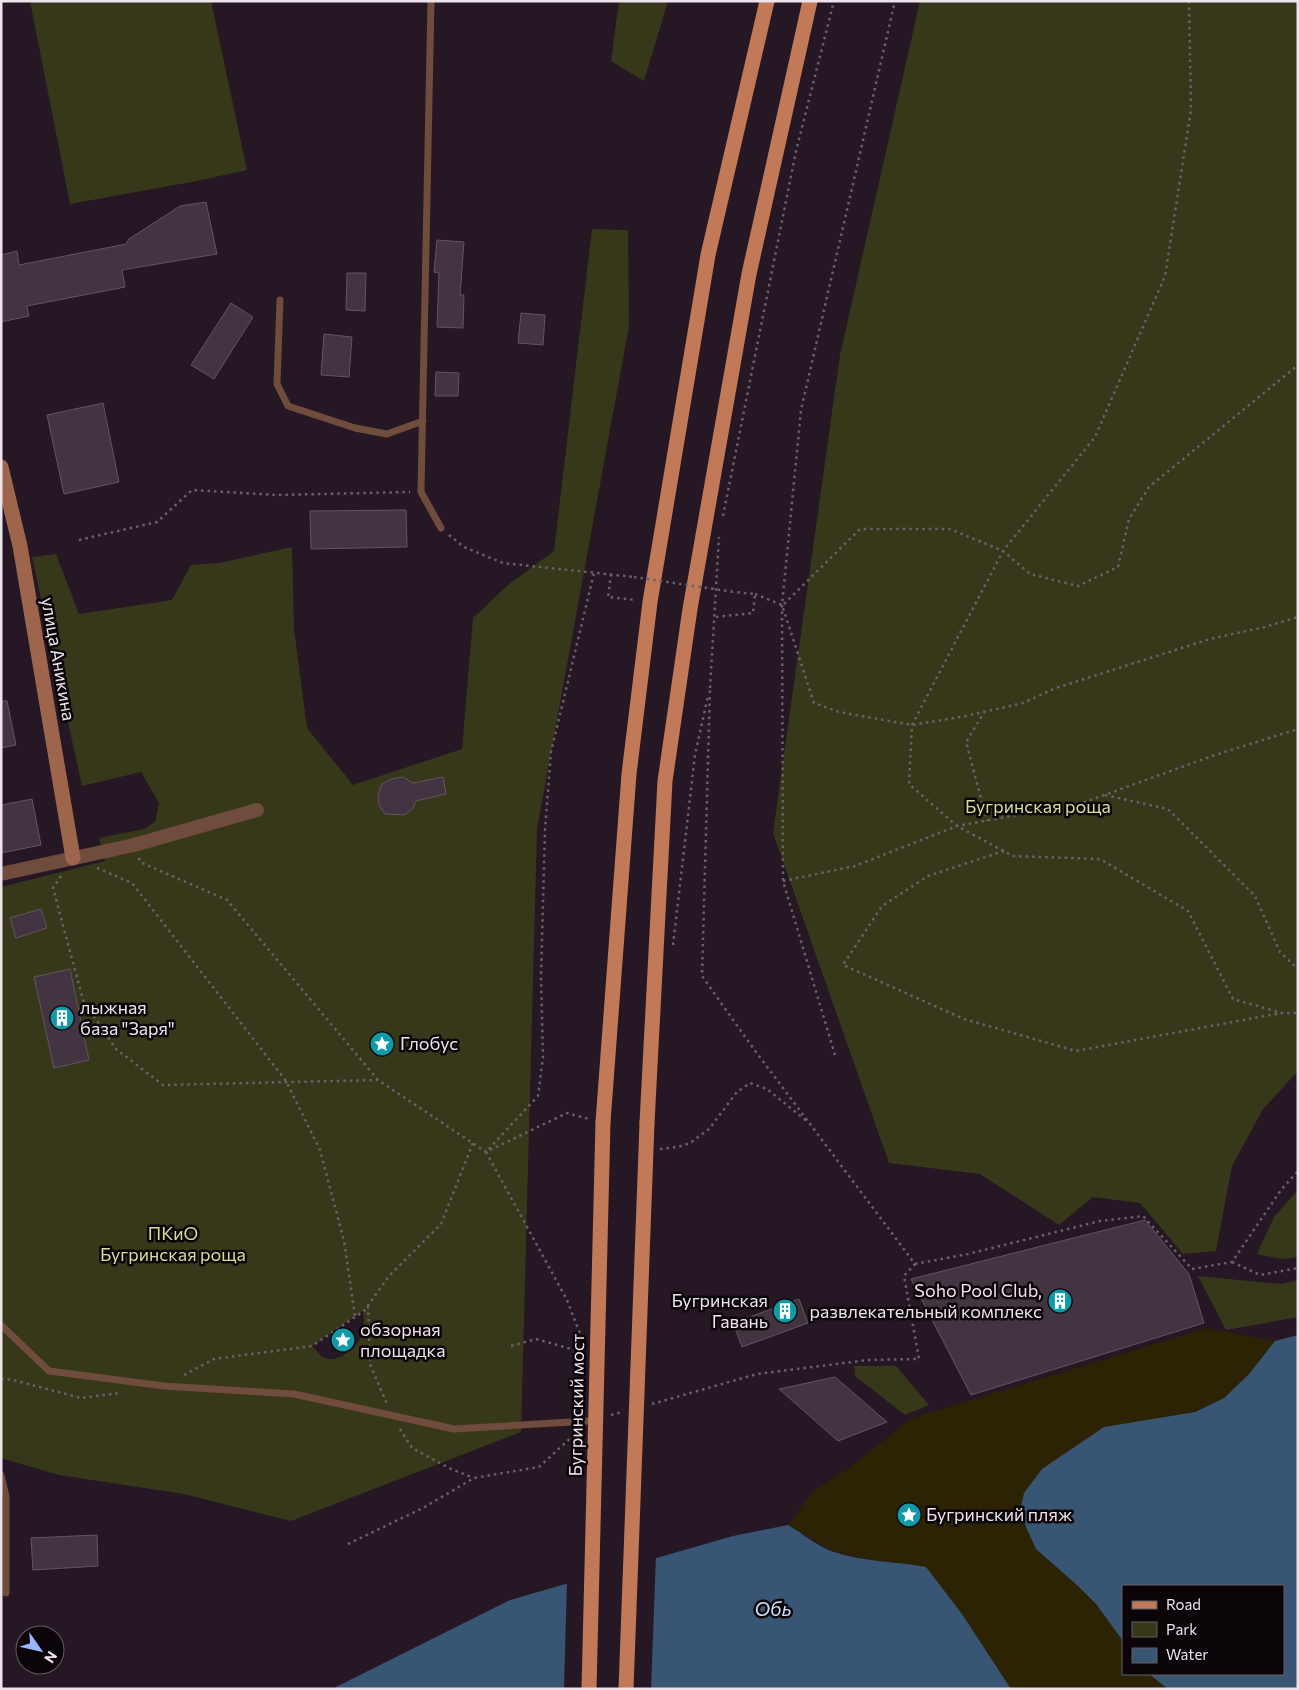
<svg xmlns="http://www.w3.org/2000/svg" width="1299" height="1690" font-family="Commissioner,sans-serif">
<rect width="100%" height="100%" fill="#251724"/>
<path fill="#363819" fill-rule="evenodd" d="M30,1h181l36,169 -50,11 -127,23z
M619,1h49l-24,80 -33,-20z
M920,1h378v1070l-35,38 -31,57 -16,85 -33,3 -43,-51 -47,-6 -34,28 -79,-51 -91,-11 -116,-330 67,-478z
M592,229l36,1 1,96 -92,503 -16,603 -230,89 -107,-27 -125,-19 -58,-17v-571l104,-26 -6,-23 45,-9 11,-7 4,-19 -18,-31 -59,14 -50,-229 24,-3 23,60 93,-14 19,-35 28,-2 73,-16 2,82 13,99 46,57 109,-36 11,-131 35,-33 46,-34zM363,1311c3,20 -3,36 -21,45 -6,3 -13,5 -19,1 -4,-2 -7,-8 -11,-11z
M1298,1190v67l-16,2 -25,-5 17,-37z
M1198,1276l83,8 17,-4v37l-72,13z
M854,1366h42l33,39 -24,10 -50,-39z"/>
<path fill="#2b2303" d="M1207,1328l68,13 -26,33 -25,24 -29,14 -31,5 -140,76 -3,13 5,21 70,77 27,37v33h26l19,15h-157l-49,-75 -64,-52 -26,-1 -42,-11 -42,-25 24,-33 37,-24 63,-50z"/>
<path fill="#385573" d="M1298,1335v354h-130l-19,-15h134v-88h-160v55l-27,-37 -18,-18 -42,-37 -10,-22 -5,-21 3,-13 18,-24 62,-42 91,-15 29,-14 25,-24 26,-33z
M788,1525c14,8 28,20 43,26 31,11 63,10 95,16l36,47 49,75h-679l178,-89 223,-64z"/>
<path fill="#251724" d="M656,1555l-5,134h-87l3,-108z"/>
<path fill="#433442" stroke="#645462" d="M206,202l11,52 -95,16 3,17 -98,19 2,10 -28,6v-67l16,-4 2,14 107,-21 3,-5 51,-33z
M437,240l27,2 -4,53h4l-1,33 -26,-1 2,-54 -5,-1z
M347,273h19l-1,38 -19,-1z
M231,303l22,14 -39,62 -23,-14z
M521,313l24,2 -2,30 -25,-2z
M324,334l28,3 -3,40 -28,-2z
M436,372l23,1 -1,23h-23z
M103,403l16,79 -55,12 -17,-79z
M406,510l1,37 -96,2 -1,-38z
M1,701h6l9,44 -15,3z
M403,777l10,6 30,-6 3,17 -30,7 -3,7 -8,7 -20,-1 -6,-9 -1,-11 4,-10 9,-5z
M32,799l9,46 -40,8v-48z
M41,909l6,19 -31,10 -6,-20z
M70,969l19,91 -35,8 -20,-91z
M1145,1220l44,54 15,49 -233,72 -60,-116z
M799,1299l9,24 -66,24 -9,-24z
M835,1377l52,45 -49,19 -59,-52z
M97,1535l1,31 -65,4 -2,-32z"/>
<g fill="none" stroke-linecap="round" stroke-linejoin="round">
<path stroke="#6c5f6b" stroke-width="2.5" stroke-dasharray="2.5 4" stroke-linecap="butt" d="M1189,1l2,109 -26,166 -70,161 -92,114 -91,174 -3,59 48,42 56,30 87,3 88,52 45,88 49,14h16
M723,516l73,-365 38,-150
M449,535l15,12 39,16 131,14
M79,540l78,-18 35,-32 85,5 133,-3
M611,574l-3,23 28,3
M755,594l27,11 32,98 25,9 73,13 54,-9 57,-13 33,-15 154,-49 55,-12 33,-10
M784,604l76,-75h90l53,22 27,23 48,12 40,-19 11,-48 20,-32 149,-122
M716,617l37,-4 2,-19 -21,-2
M710,688l9,-151
M985,711l-19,31 21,79
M1105,795l63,14 87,87 25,56 18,17
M1004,851l-76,25 -46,30 -39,59 121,54 112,32 205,-38
M139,858l1,4 87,38 151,180
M97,868l35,15 154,198 34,69 24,91 11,75
M61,876l-8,12 30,112 33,49 47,36 215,-5 108,72 81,-39 22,6
M783,881l72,-15 102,-40 125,-23 133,-48 83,-26
M673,945l22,-190 13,-59
M835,1055l-52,-174 -1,-276 19,-195 94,-409
M660,1149l18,-2 12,-4 19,-14 28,-37 13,-9 17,6 42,34
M1232,1262l28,13 38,-7
M915,1264l53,-10 132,-33 43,-5 49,53 40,-7 49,-72 17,-19
M368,1306l2,58 17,40
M582,1339l-15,-39 -81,-148 52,-56 5,-39 -2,-80 4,-147 6,-78 43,-179
M511,1346l25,-7 46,13
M184,1375l30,-16 98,-13 52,-35 25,-35 52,-52 32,-81
M1,1379l12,1 68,18 38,-5
M652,1404l105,-30 111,-14 51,-1 -15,-83 11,-12 -162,-216 -51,-72 8,-288
M611,1415l11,-3
M400,1429l12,19 39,21 23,9
M348,1544l75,-36 51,-30 65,-11 37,-34"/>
<path stroke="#6f4c3b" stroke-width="7" d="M431,1l-10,491 20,36
M280,300l-3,84 11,22 67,22 32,6 36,-13
M1,1325l48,46 115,15 130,8 160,35 134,-8
M1,1475l5,21v97"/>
<path stroke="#6f4c3b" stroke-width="14" d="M1,874l133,-29 123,-35"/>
<path stroke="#9d654b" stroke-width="15" d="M1,467l19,79 53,312"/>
<path stroke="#c17957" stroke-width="15" d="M603,1122l26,-348 21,-172 58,-347 59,-254
M647,1123l18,-342 25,-172 59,-335 61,-273"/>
<path stroke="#6c5f6b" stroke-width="2.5" stroke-dasharray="2.5 4" stroke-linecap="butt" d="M634,577l100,15"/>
<path stroke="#c17957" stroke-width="15" d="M589,1689l14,-567
M626,1689l21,-566"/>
</g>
<defs>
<symbol id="building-disc" viewBox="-11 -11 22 22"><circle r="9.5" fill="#0f9aa8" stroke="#0b050a"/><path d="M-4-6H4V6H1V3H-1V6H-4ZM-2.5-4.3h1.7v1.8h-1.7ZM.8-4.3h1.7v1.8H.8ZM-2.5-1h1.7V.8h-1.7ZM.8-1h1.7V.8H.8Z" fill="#fff"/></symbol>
<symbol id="sight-disc" viewBox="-11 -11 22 22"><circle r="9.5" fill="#0f9aa8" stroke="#0b050a"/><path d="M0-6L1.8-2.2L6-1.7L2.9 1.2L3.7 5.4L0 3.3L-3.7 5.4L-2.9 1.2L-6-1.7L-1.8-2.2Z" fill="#fff"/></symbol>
</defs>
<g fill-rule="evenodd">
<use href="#building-disc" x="48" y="1004" width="28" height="28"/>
<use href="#sight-disc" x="368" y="1030" width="28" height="28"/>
<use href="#building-disc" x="1046" y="1287" width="28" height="28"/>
<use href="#building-disc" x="771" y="1297" width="28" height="28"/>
<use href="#sight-disc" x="329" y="1326" width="28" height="28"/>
<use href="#sight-disc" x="895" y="1501" width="28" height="28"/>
</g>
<g text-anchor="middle" stroke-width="5" stroke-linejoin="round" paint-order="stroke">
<g font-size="18" fill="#ede3eb" stroke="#0b050a">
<text transform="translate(58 659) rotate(80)" y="6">улица Аникина</text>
<text transform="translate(577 1405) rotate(-89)" y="6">Бугринский мост</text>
</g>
<g font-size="18" fill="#d8de98" stroke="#0b050a">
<text x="1038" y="813">Бугринская роща</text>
<text x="173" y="1240">ПКиО<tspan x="173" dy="21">Бугринская роща</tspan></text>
</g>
<g font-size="18" fill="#ede3eb" stroke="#0b050a" text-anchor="start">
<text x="80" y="1014">лыжная<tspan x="80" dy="21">база "Заря"</tspan></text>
<text x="400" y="1050">Глобус</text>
<text x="1042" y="1297" text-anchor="end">Soho Pool Club,<tspan x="1042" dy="21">развлекательный комплекс</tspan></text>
<text x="768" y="1307" text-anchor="end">Бугринская<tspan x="768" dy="21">Гавань</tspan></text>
<text x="360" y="1336">обзорная<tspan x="360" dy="21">площадка</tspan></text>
<text x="926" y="1521">Бугринский пляж</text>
</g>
<g font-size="19" font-style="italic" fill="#cce0f5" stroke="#0b050a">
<text x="773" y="1616">Обь</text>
</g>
</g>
<rect width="1299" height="1690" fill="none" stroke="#ede3eb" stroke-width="5"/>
<rect x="1122" y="1585" width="162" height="90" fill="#0b050a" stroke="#655e64"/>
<rect x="1132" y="1601" width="25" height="8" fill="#c17957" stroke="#655e64"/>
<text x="1166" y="1610" font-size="15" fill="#ede3eb">Road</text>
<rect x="1132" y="1622" width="25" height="15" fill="#363819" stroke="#655e64"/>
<text x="1166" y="1635" font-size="15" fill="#ede3eb">Park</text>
<rect x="1132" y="1648" width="25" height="15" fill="#385573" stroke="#655e64"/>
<text x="1166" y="1660" font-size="15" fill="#ede3eb">Water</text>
<g transform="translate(40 1650) rotate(124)"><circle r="24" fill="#0b050a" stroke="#655e64"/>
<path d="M0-4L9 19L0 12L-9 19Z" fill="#99b5fd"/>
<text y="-8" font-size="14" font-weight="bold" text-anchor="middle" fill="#ede3eb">N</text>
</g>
</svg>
